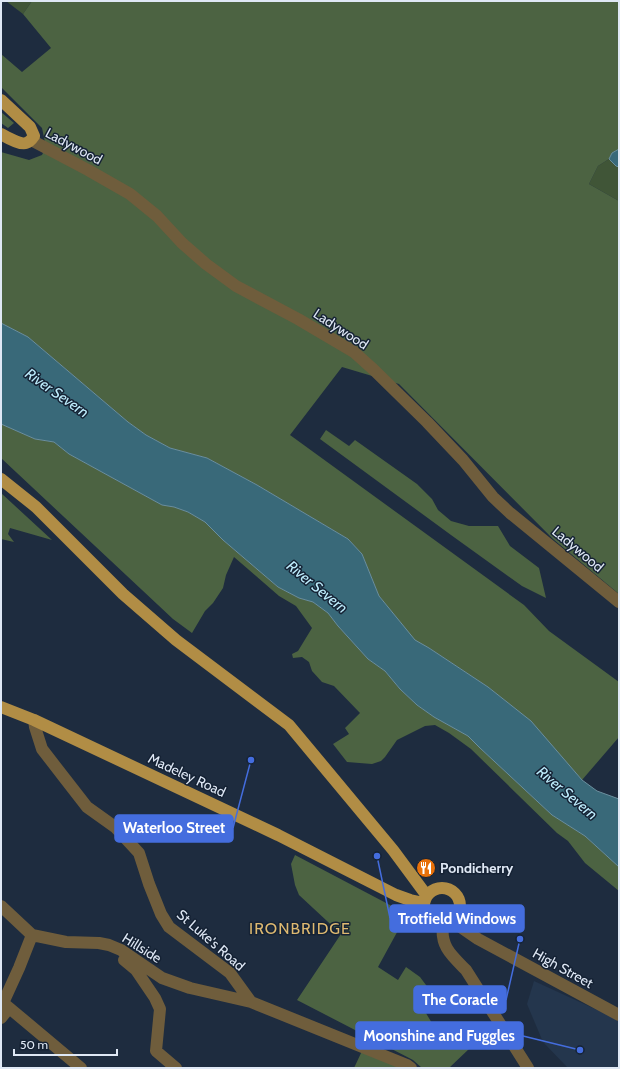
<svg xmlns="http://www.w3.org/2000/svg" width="620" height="1069" font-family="Cabin,sans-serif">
<rect width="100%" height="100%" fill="#1e2c3f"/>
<path fill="#24364d" d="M534,981l85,39v48h-51l-25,-26 -16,-38z"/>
<path fill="#405537" d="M6,1h26l-9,13z
M609,159l7,7 3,1v34l-30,-17 9,-18z"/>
<path fill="#4c6342" d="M32,1h587v148l-7,4 -3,6 -11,7 -9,18 30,17v393l-66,-55 -154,-155 -57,-17 -52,68 234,170 25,26 70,51v55l-37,43 -52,-59 -42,-34 -59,-39 -14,-7 -36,-45 -17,-42 -14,-15 -91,-54 -50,-27 -37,-10 -24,-13 -18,-13 -100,-85 -27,-14v-171l28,8 13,-5 4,-8 -4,-19 -41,-41v-33l21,18 29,-24 -28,-34z
M1,112l13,11 -6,5 -7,-5z
M1,424l34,15 19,3 15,12 93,51 12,2 14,5 17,10 18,18 55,47 21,11 14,4 15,11 10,13 30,33 17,12 15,18 17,16 17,12 34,19 12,12 72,67 33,21 34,31v24l-34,-28 -17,-22 -11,-8 -86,-84 -22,-16 -14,-8 -10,1 -28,14 -12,17 -4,4 -9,3 -25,-2 -14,-18 16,-10 -4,-6 15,-15 -26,-27 -12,-4 -10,-11 -3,-9 -7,-5 -9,1 -1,-4 6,-3 14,-23 -16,-22 -17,-10 -45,-39 -8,18 -3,13 -10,15 -8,8 -13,22 -19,-14 -172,-161z
M326,430l23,16 6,-6 62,44 15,15 6,11 13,11 18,5h29l12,20 29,22 7,30 -24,-12 -71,-51 -131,-96z
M1,493l51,47 -42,-12 -2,6 6,8 -13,-3z
M295,855l112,59 -29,53 20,13 8,-13 14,10 9,12 -11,11 26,43 17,-8 9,13 -21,20h-27l-9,-8 -116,-60 44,-66 -42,-39 -4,-10 -4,-21z
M362,1051l38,17h-46z"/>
<path fill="#396979" stroke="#6b8f9e" d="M619,149v18l-3,-1 -7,-7 3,-6z
M1,323l27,14 100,85 18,13 24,13 37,10 50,27 91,54 14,15 17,42 36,44 14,8 59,39 43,34 51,59 15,11 22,8v68l-34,-31 -33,-21 -72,-67 -12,-12 -34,-19 -17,-12 -17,-16 -15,-18 -17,-12 -30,-33 -10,-13 -15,-11 -14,-4 -21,-11 -55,-47 -18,-18 -17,-10 -14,-5 -12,-2 -93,-51 -15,-12 -19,-3 -34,-15z"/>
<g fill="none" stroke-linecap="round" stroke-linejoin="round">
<path stroke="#6f5d3c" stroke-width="12" d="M31,140l57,30 42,24 27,22 25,27 24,21 30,22 62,33 56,33 20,18 53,52 36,38 30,37 17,16 109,89
M34,720l1,7 7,22 24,31 21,27 28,20 24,26 10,31 12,30 8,13 61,46 21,29 156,63 4,3
M1,906l31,29 34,7 33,1 10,2 12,5 41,28 28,10 61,14
M452,921l26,18 141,76
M443,924c-3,22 8,31 23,46l62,98
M124,960l12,10 19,28 5,11 -4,42 20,17
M1,1001l80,67
M3,1003l16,-35 13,-33
M1,1018l8,-10"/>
<path stroke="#b18d45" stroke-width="12" d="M1,100l29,27 4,9c-2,3 -4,6 -8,7 -5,2 -20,-6 -25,-9
M1,479l35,28 87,87 53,46 113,85 104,125 34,46
M1,707l33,13 244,115 118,60 14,5 14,3
M424 906a18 18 0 1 1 36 0a18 18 0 1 1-36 0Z"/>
</g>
<defs>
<symbol id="restaurant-disc" viewBox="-11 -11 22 22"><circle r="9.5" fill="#e8710a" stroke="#152234"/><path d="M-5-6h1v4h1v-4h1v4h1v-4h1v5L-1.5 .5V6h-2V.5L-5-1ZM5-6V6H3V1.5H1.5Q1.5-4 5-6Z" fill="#fff"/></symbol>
</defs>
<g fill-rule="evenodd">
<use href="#restaurant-disc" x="415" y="857" width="22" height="22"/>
</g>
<g text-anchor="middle" stroke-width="3" stroke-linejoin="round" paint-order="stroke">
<g font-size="14" fill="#dfe8f5" stroke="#152234">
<text transform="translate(74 146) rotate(28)" y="5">Ladywood</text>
<text transform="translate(341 329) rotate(33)" y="5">Ladywood</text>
<text transform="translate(578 549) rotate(40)" y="5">Ladywood</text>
<text transform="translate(187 775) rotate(25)" y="5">Madeley Road</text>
<text transform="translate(211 940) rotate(41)" y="5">St Luke's Road</text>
<text transform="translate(142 948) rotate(32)" y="5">Hillside</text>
<text transform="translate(563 968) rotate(29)" y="5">High Street</text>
</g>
<g font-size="14" font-weight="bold" fill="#dfe8f5" stroke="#152234" text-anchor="start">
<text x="440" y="873">Pondicherry</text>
</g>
<g font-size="15" font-style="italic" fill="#bdecfc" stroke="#152234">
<text transform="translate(57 393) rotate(35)" y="5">River Severn</text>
<text transform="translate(317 587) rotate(39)" y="5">River Severn</text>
<text transform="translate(567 793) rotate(40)" y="5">River Severn</text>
</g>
<g font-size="16" letter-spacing="1" fill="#deb971" stroke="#152234">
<text x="300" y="934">IRONBRIDGE</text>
</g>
</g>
<path fill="none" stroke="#446dde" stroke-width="1.5" d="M251 760L233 828M377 856L390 918M520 939L506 1000M580 1050L523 1036"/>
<g fill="#446dde" stroke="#152234" stroke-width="1.5">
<circle cx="251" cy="760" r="4"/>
<circle cx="377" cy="856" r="4"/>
<circle cx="520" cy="939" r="4"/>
<circle cx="580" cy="1050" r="4"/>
</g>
<g fill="#446dde" stroke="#446dde" stroke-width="1.5">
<rect x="115" y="815" width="118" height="27" rx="4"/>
<rect x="390" y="905" width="134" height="27" rx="4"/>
<rect x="414" y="986" width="92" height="27" rx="4"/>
<rect x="356" y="1022" width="167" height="27" rx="4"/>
</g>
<g font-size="15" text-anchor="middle" font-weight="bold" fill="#fff">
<text x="174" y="833">Waterloo Street</text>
<text x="457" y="924">Trotfield Windows</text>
<text x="460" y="1005">The Coracle</text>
<text x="439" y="1041">Moonshine and Fuggles</text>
</g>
<rect width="620" height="1069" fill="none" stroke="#dfe8f5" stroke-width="4"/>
<path d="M14 1049v6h103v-6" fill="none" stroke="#dfe8f5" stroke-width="2"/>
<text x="20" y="1049" font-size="12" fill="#dfe8f5" stroke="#152234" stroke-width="3" paint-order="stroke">50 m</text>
</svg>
